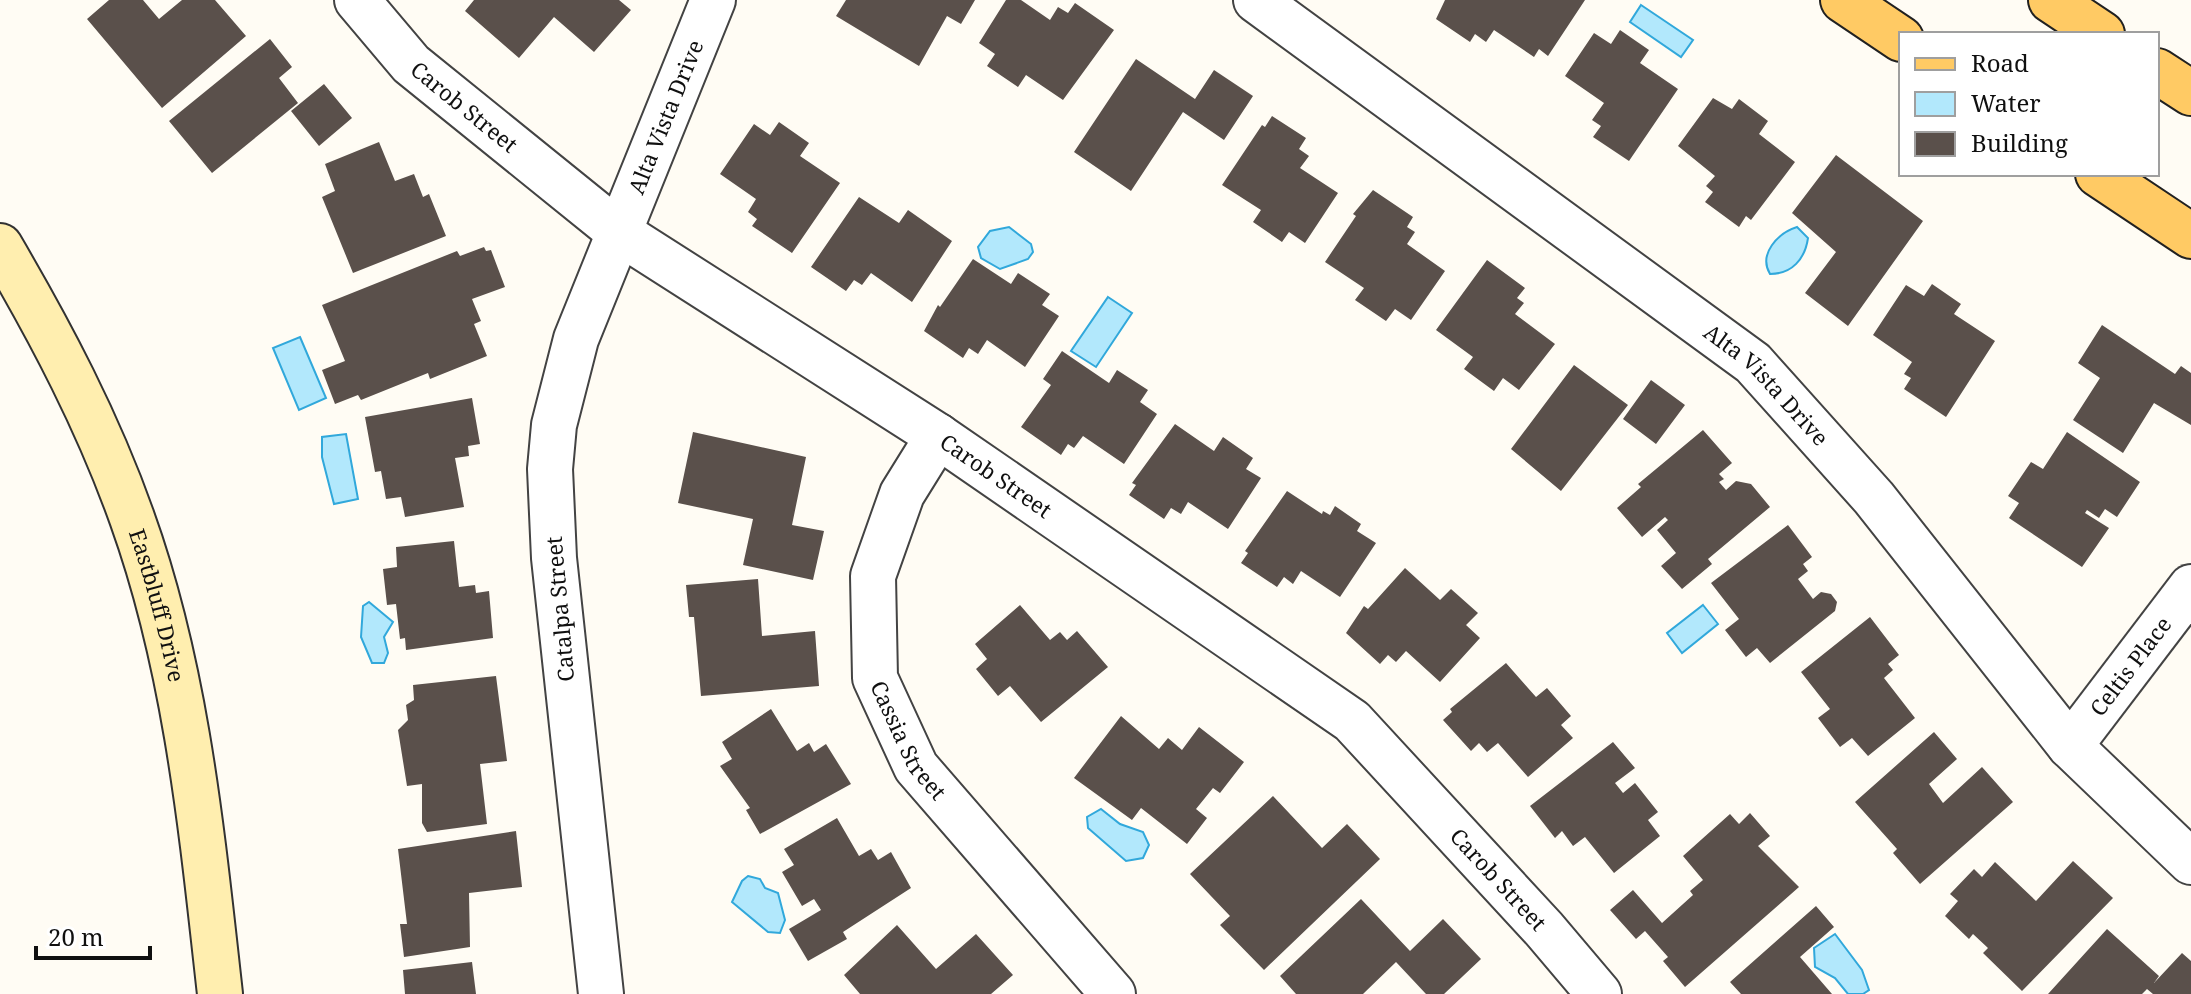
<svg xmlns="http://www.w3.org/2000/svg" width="2191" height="994" font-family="'Noto Serif',serif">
<rect width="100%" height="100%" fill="#fffcf4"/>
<path fill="#b2e8fc" stroke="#31a8db" stroke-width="2" d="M1641,5l52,35 -12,17 -51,-35z
M1009,227l22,17 2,8 -5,7 -28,10 -19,-11 -3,-11 12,-16z
M1797,227l11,11c-3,21 -16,36 -38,36 -12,-20 8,-41 27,-47z
M1108,297l24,16 -36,54 -25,-16z
M300,337l26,61 -27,12 -26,-62z
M346,434l12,65 -24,5 -12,-47v-20z
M369,602l24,20 -9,15 4,16 -4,10h-12l-11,-26 2,-31z
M1703,605l15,19 -36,29 -15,-20z
M1101,809l19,15 23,8 6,13 -6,13 -17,3 -38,-33 -1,-11z
M748,876l12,3 5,9 13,5 7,27 -5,13 -12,-1 -36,-30 10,-21z
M1835,934l27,36 7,20 -6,4h-15l-13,-16 -20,-11 -1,-19z"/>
<path fill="#5a504b" d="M109,0h34l16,19 23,-19h33l31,36 -84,72 -75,-89z
M474,0h145l12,10 -37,42 -40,-35 -35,41 -54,-47z
M846,0h129l-14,24 -14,-8 -28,50 -83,-50z
M1006,0h15l29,20 8,-13 10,6 7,-10 39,27 -51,70 -37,-25 -8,12 -31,-21 8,-12 -16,-11z
M1445,0h140l-37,56 -9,-7 -5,8 -40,-27 -8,12 -11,-8 -5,8 -34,-23z
M1620,30l29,20 -9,13 38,26 -49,72 -36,-24 8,-11 -9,-6 12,-17 -39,-27 29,-43 17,11z
M270,39l22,28 -13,11 19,25 -86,70 -43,-52z
M1136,59l59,40 19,-29 39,26 -29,44 -41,-28 -52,79 -57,-39z
M324,84l28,34 -33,28 -28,-35z
M1713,98l19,11 7,-10 29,22 -9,13 36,28 -44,58 -5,-4 -7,11 -34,-25 8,-10 -7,-6 9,-10 -37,-30z
M1272,116l34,22 -7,11 10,7 -9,12 38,25 -33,50 -16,-11 -7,10 -29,-20 8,-12 -39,-25 40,-60 3,2z
M779,122l30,21 -9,13 40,27 -48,70 -40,-27 5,-7 -9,-7 8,-13 -36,-25 34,-50 16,11z
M379,142l16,39 19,-7 9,23 6,-3 17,42 -93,37 -31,-76 13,-6 -10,-27z
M1836,155l87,66 -75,105 -43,-33 31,-41 -44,-39z
M1373,190l40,27 -6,10 8,5 -8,12 38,27 -34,49 -16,-11 -9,12 -31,-21 9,-12 -39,-26 31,-46 -3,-2z
M859,197l40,26 9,-13 44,31 -40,61 -41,-29 -9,12 -8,-5 -8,11 -35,-24z
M484,247l2,4 5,-1 14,37 -33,12 9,22 -7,3 13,32 -57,23 -2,-6 -67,27 -3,-5 -23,9 -13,-34 23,-9 -23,-56 135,-54 3,5z
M973,259l38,25 7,-11 32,21 -8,11 17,11 -34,51 -38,-27 -9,14 -9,-6 -6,10 -39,-27 14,-26 2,2z
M1487,260l38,28 -8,10 7,5 -9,11 40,30 -36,46 -16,-12 -9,13 -30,-22 9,-12 -37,-27z
M1932,284l29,20 -7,10 41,27 -49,76 -42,-28 7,-11 -7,-4 8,-12 -39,-27 33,-50 18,11z
M2102,325l73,49 6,-8 10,7v52l-37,-22 -31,50 -50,-33 27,-42 -22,-15z
M1062,351l47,32 8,-13 31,20 -8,12 17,12 -33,50 -41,-28 -9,12 -6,-4 -7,11 -40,-28 30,-42 -8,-6z
M1574,365l54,40 -67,86 -50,-42z
M1651,380l34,25 -29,39 -33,-25z
M472,398l8,46 -12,2 1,10 -14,2 9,49 -59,10 -4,-20 -15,2 -5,-28 -6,1 -10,-55z
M1175,424l39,27 9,-14 30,21 -7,11 15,9 -33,51 -40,-27 -7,12 -10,-6 -7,11 -35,-24 7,-10 -4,-2z
M1703,430l29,33 -13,11 5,5 -5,3 7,8 10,-9 15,3 19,23 -62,52 4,5 -30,25 -21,-23 15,-13 -19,-23 11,-10 -3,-3 -23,20 -25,-29 24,-21 -3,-3z
M693,432l113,25 -14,68 32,6 -11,49 -70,-15 10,-46 -75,-16z
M2067,432l73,50 -23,35 -12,-8 -6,9 -12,-8 -2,3 24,15 -27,39 -73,-49 10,-15 -11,-7 23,-34 12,7z
M1287,491l35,23 1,-3 7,4 5,-9 26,18 -4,7 19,12 -36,54 -39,-26 -8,13 -9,-7 -7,10 -36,-24 7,-10 -3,-2z
M1788,525l24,32 -9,7 5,7 -10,8 15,20 8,-7 10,2 6,8 -2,9 -65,52 -13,-15 -11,9 -21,-27 14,-11 -28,-36z
M454,541l5,46 16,-2 1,8 13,-2 4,47 -87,12 -1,-12 -5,1 -4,-35 -9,1 -4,-36 14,-2 -1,-20z
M1405,568l35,32 11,-11 27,24 -12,12 14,13 -40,44 -34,-31 -10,11 -8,-7 -8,9 -34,-31 18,-27 4,3z
M758,579l4,57 53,-5 4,55 -118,10 -7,-79h-5l-3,-32z
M1020,605l30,35 10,-8 7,8 10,-9 31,36 -67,55 -31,-36 -12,10 -22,-27 11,-10 -12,-15z
M1870,617l29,38 -11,9 5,6 -9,8 31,40 -47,38 -16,-18 -12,9 -22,-29 12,-9 -29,-37z
M1506,663l30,34 11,-9 24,28 -10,9 12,13 -45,39 -30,-34 -11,9 -8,-9 -8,8 -28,-31 9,-8 -2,-3z
M496,676l11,85 -27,3 7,60 -60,8 -5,-9v-39l-15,2 -9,-56 10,-10 -2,-15 8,-5 -1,-15z
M771,709l26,42 12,-8 5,9 12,-8 25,40 -91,50 -14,-24 4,-2 -30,-42 12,-7 -10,-17z
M1121,716l38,33 9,-11 14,12 17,-23 45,35 -24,31 -7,-5 -17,21 11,9 -20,26 -46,-36 -9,12 -58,-42z
M1934,732l23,27 -28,25 14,19 39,-36 31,35 -93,82 -27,-31 4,-4 -42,-47z
M1613,742l22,26 -20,15 8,10 12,-10 23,29 -10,8 12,16 -46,37 -29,-36 -12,9 -11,-15 -7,7 -25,-32z
M1273,796l49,52 25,-24 33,35 -116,111 -44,-45 10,-9 -40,-42z
M1750,813l20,23 -12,10 41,41 -114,100 -22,-26 5,-4 -23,-26 -9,8 -26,-29 23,-20 29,33 31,-28 -3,-4 13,-11 -20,-24 47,-42 9,10z
M837,818l22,38 12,-7 7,11 13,-8 20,36 -68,44 4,7 -39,22 -19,-32 32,-19 -7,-11 -12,7 -20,-34 12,-7 -10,-16z
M516,831l6,56 -53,6 1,54 -66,10 -4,-33h7l-9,-75z
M2073,861l40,37 -91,93 -39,-38 5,-5 -15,-14 -4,5 -24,-23 13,-15 -8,-7 24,-25 8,8 13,-15 41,39z
M1361,899l49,52 33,-32 38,40 -37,35h-18l-30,-32 -33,32h-67l-16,-18z
M1816,906l18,21 -34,30 32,37h-91l-11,-12z
M897,925l39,44 40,-35 37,41 -22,19h-131l-16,-19z
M2107,929l52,47 -5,7 28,-30 9,8v33h-38l-6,-5 -5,5h-94z
M472,962l4,32h-71l-2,-24z"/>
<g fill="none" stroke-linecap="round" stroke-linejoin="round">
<defs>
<g id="street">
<path id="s1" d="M357,0l54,64 209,169 318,203 414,285 192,208 55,65"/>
<path id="s2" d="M1256,0l497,363 121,135 196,248 121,116"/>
<path id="s3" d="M938,436l-36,58 -29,82 2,102 41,89 197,227"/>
<path id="s4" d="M2070,746l121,-159"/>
<path id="s5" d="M601,994l-47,-436 -4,-89 4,-44 22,-86 137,-339"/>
</g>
<g id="secondary">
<path id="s6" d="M0,246c51,87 98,176 132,272 55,153 70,316 88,476"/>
</g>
<path id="primary" d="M1843,0l58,39
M2051,0l51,34
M2157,71l34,22
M2098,174l93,62"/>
</defs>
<use href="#street" stroke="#434343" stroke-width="48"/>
<use href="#secondary" stroke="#323232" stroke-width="48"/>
<use href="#primary" stroke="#212121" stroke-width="48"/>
<use href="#street" stroke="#fff" stroke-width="44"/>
<use href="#secondary" stroke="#ffeeaf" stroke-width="44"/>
<use href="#primary" stroke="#ffca64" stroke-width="44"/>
</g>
<g text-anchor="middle" stroke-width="8" stroke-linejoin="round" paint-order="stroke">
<g font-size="22" fill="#101010" stroke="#fff">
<text dy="8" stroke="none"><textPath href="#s1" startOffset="152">Carob Street</textPath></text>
<text dy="8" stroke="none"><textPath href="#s5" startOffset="900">Alta Vista Drive</textPath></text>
<text dy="8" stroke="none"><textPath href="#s2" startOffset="640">Alta Vista Drive</textPath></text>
<text dy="8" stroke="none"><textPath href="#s1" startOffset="800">Carob Street</textPath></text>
<text dy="8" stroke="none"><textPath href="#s6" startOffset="394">Eastbluff Drive</textPath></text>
<text transform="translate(560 609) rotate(-95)" y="8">Catalpa Street</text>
<text dy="8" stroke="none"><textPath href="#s4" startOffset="100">Celtis Place</textPath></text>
<text dy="8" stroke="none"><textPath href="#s3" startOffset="328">Cassia Street</textPath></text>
<text dy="8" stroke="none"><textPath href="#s1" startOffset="1448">Carob Street</textPath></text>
</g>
</g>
<rect x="1899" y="32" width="260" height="144" fill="#ffffff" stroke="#9f9f9f" stroke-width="2"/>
<rect x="1915" y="58" width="40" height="12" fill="#ffca64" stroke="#9f9f9f" stroke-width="2"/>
<text x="1971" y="72" font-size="24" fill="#101010">Road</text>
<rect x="1915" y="92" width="40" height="24" fill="#b2e8fc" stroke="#9f9f9f" stroke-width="2"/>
<text x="1971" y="112" font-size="24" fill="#101010">Water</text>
<rect x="1915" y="132" width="40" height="24" fill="#5a504b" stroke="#9f9f9f" stroke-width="2"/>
<text x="1971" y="152" font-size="24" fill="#101010">Building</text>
<path d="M36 946v12h114v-12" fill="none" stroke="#101010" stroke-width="4"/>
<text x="48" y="946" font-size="24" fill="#101010" stroke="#ffffff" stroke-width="6" paint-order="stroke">20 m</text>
</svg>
